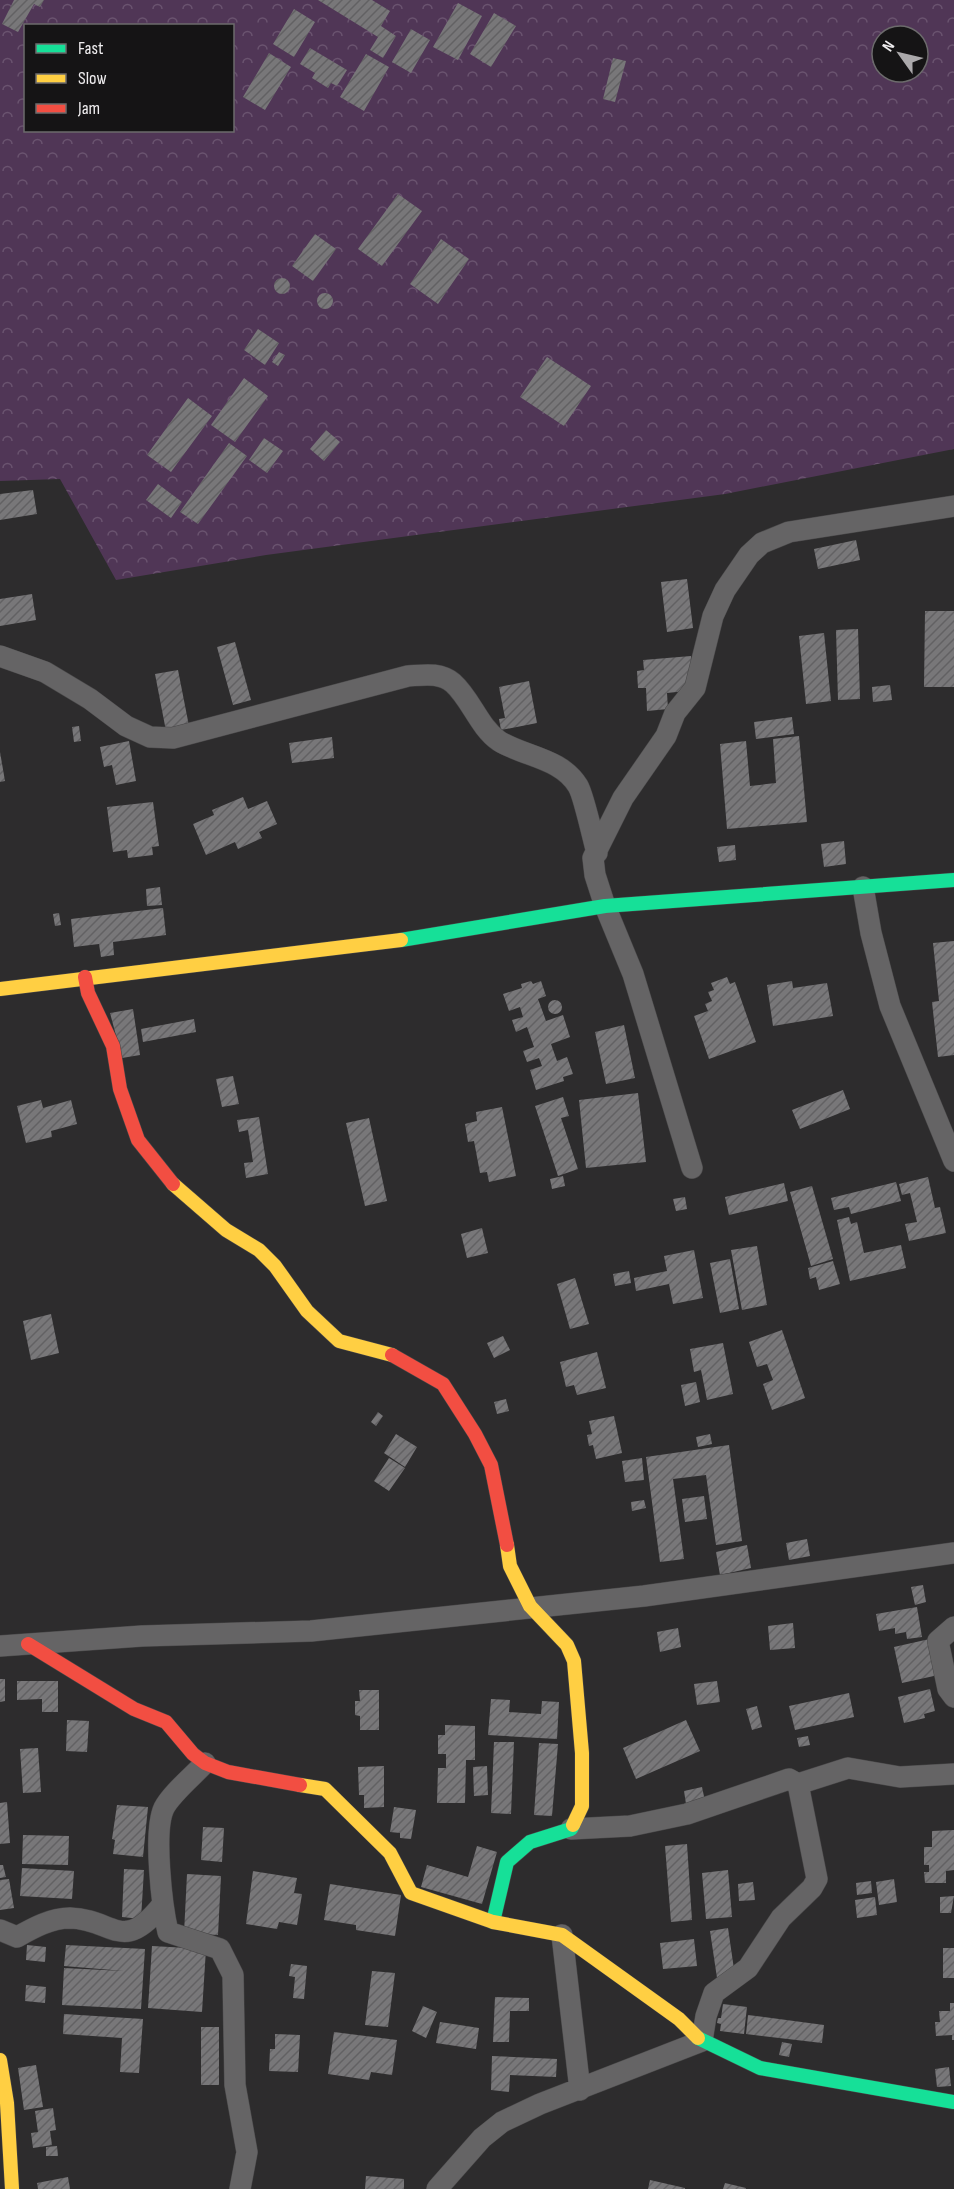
<svg xmlns="http://www.w3.org/2000/svg" width="954" height="2189" font-family="'Sofia Sans Condensed',sans-serif">
<defs>
<pattern id="forest-crowns" width="20" height="18" patternUnits="userSpaceOnUse" patternTransform="scale(1.5)"><rect width="20" height="18" fill="#503656"/><path d="M2 6a3 3 0 1 1 6 0M12 15a3 3 0 1 1 6 0" fill="none" stroke="#6a536f"/></pattern>
<pattern id="building-hatch" width="6" height="6" patternUnits="userSpaceOnUse" patternTransform="scale(1.5)"><rect width="6" height="6" fill="#787779"/><path d="M-1 1l2-2M0 6l6-6M5 7l2-2" fill="none" stroke="#626163"/></pattern>
</defs>
<rect width="100%" height="100%" fill="#2d2c2d"/>
<path fill="url(#forest-crowns)" fill-rule="evenodd" d="M0,0h954v449l-229,45 -459,61 -150,25 -56,-101 -60,2zM26,26h206v104h-206zM882,36h36v36h-36z"/>
<path fill="url(#building-hatch)" d="M14,0h30l-4,7 -6,-3 -16,28 -16,-8z
M318,0h54l18,11 -9,15 15,10 -13,22 -13,-8 8,-13z
M458,3l24,13 -24,44 -25,-13z
M294,9l21,13 -21,35 -21,-13z
M494,13l22,13 -25,41 -21,-13z
M411,29l19,11 -19,33 -19,-11z
M310,48l37,22 -10,16 -6,-3 -3,5 -16,-10 3,-5 -15,-9z
M269,53l22,14 -26,43 -22,-13z
M366,54l23,13 -25,44 -24,-14z
M613,58l13,3 -11,41 -12,-3z
M398,194l24,17 -40,55 -24,-17z
M315,234l21,15 -23,32 -21,-15z
M441,239l28,20 -31,45 -28,-20z
M274 286a8 8 0 1 1 16 0a8 8 0 1 1-16 0Z
M317 301a8 8 0 1 1 16 0a8 8 0 1 1-16 0Z
M258,329l21,14 -14,22 -21,-15z
M279,352l6,3 -7,11 -6,-4z
M547,357l44,29 -27,40 -44,-29z
M244,378l24,18 -33,46 -24,-17z
M188,398l24,18 -41,56 -24,-17z
M326,430l14,12 -16,19 -14,-12z
M264,438l19,13 -16,22 -18,-13z
M229,443l18,13 -49,68 -18,-12z
M158,484l24,18 -11,16 -25,-18z
M33,490l4,24 -37,6v-26z
M856,540l4,20 -42,9 -4,-20z
M687,579l6,49 -26,4 -6,-50z
M32,594l4,26 -36,6v-27z
M925,611h29v76h-30z
M858,629l2,70 -22,1 -2,-70z
M824,633l7,68 -25,3 -7,-68z
M235,642l16,58 -18,5 -16,-58z
M691,656l2,30 -7,5 -19,2 1,16 -21,2 -1,-23h-8l-1,-17 7,-1 -1,-10z
M178,670l11,56 -23,5 -11,-57z
M529,681l8,42 -36,7 -2,-11 6,-1 -6,-31z
M890,685l2,15 -19,2 -1,-15z
M792,717l2,17 -38,5 -2,-17z
M79,726l2,15 -7,1 -2,-15z
M799,736l8,86 -80,7 -7,-85 26,-3 4,45 26,-3 -3,-44z
M332,737l2,21 -42,5 -3,-20z
M129,741l7,40 -20,4 -4,-20 -8,2 -4,-20z
M0,752l5,29 -5,1z
M243,797l5,12 19,-8 10,23 -18,8 3,6 -24,11 -3,-7 -29,13 -13,-31 21,-9 -2,-5z
M153,802l6,44 -7,1 1,8 -25,3 -1,-8 -14,2 -6,-45z
M844,841l2,23 -22,3 -3,-23z
M735,845l1,15 -17,2 -2,-15z
M160,887l2,18 -15,1 -1,-17z
M163,908l3,27 -53,7 1,13 -13,2 -2,-13 -25,3 -3,-28z
M59,913l2,12 -6,1 -2,-12z
M954,941v114l-16,2 -6,-55 7,-1 -6,-58z
M727,977l3,7 5,-2 21,60 -47,17 -15,-43 14,-5 -3,-7 7,-3 -4,-9 6,-2 -3,-7z
M531,981l2,3 8,-3 5,15 -8,3 8,22 17,-6 7,22 -19,7 6,17 10,-4 6,17 -10,3 1,4 -28,9 -6,-20 12,-4 -3,-8 -12,4 -4,-11 11,-4 -7,-20 -11,5 -4,-12 11,-3 -3,-10 -11,4 -6,-17 19,-6 -1,-4z
M792,981l1,7 34,-5 6,33 -60,10 -6,-41z
M548 1007a7 7 0 1 1 14 0a7 7 0 1 1-14 0Z
M133,1009l7,46 -18,3 -12,-45z
M194,1019l2,13 -53,10 -2,-13z
M624,1025l11,53 -29,6 -11,-52z
M233,1076l6,28 -17,3 -6,-28z
M843,1090l7,19 -50,20 -8,-19z
M638,1093l8,69 -60,6 -7,-68z
M563,1097l6,19 -8,2 17,51 -20,7 -23,-70z
M41,1100l2,8 28,-8 6,24 -26,7 1,6 -26,6 -9,-37z
M502,1107l14,69 -27,6 -2,-10 -7,1 -6,-32 -6,1 -3,-18 12,-3 -1,-9z
M259,1117l9,57 -22,4 -2,-15 9,-1 -5,-32 -9,2 -2,-12z
M369,1118l18,83 -22,5 -19,-83z
M563,1176l2,10 -13,3 -2,-10z
M928,1177l7,31 5,-1 6,26 -37,8 -4,-17 12,-2 -7,-29 -8,2 -3,-11z
M896,1182l5,19 -50,13 -2,-7 -15,3 -3,-12z
M784,1183l4,18 -59,14 -4,-18z
M812,1186l21,73 -22,7 -21,-74z
M685,1197l2,12 -11,2 -3,-12z
M849,1217l2,7 6,-2 7,31 37,-8 5,23 -56,13 -13,-61z
M482,1228l6,25 -21,5 -6,-24z
M757,1246l10,59 -25,5 -11,-60z
M694,1250l9,48 -30,6 -4,-20 -33,7 -2,-13 33,-7 -3,-15z
M730,1259l9,50 -19,4 -10,-50z
M833,1261l7,23 -21,6 -3,-13 -6,2 -2,-11z
M629,1271l2,12 -16,3 -2,-12z
M575,1278l14,46 -19,5 -13,-45z
M51,1314l8,39 -28,7 -8,-39z
M782,1330l23,68 -33,12 -9,-26 10,-4 -6,-16 -10,3 -8,-25z
M503,1336l7,14 -16,8 -7,-15z
M723,1343l10,51 -26,6 -6,-30 -7,2 -4,-23z
M597,1352l9,36 -29,7 -3,-10 -8,2 -6,-25z
M696,1382l4,20 -15,4 -4,-21z
M506,1399l3,12 -12,3 -3,-12z
M378,1412l5,4 -7,10 -5,-4z
M614,1416l8,37 -26,6 -3,-14 -4,1 -2,-11 5,-1 -3,-13z
M396,1434l21,13 -12,20 -21,-14z
M710,1434l2,10 -14,3 -2,-10z
M729,1445l13,96 -26,4 -10,-70 -33,4 11,80 -24,3 -14,-105z
M389,1458l16,10 -16,23 -15,-10z
M642,1458l2,22 -19,2 -3,-21z
M704,1496l3,23 -22,3 -3,-23z
M644,1500l2,8 -14,3 -1,-9z
M807,1539l3,17 -21,4 -3,-17z
M747,1545l4,23 -31,7 -4,-23z
M923,1585l3,17 -11,3 -4,-18z
M917,1607l5,30 -15,2 -1,-7 -11,2v-6l-16,3 -3,-17z
M793,1623l2,25 -25,2 -2,-24z
M678,1628l3,19 -21,5 -3,-20z
M934,1638l9,36 -41,9 -8,-36z
M0,1679h5v22l-5,1z
M17,1681h41v31h-16v-13l-25,1z
M717,1681l3,21 -23,3 -3,-21z
M930,1689l5,22 -11,3 1,4 -21,5 -6,-26z
M359,1690h20v40h-19v-14l-5,-1v-14h5z
M849,1693l5,24 -59,13 -6,-24z
M491,1699l19,1 -1,12 32,2 1,-13 17,1 -2,37 -69,-4z
M757,1706l5,21 -10,3 -6,-21z
M67,1720l22,1 -2,31 -21,-1z
M686,1720l14,31 -64,28 -13,-31z
M445,1725l30,1v34h-9l-1,43h-28l1,-35h8v-14h-8v-19h7z
M808,1736l2,9 -11,2 -2,-9z
M494,1742h20l-3,72 -20,-1z
M539,1743l19,1 -6,72 -18,-1z
M38,1748l3,44 -18,1 -3,-44z
M384,1766v41l-20,1v-13h-5l-1,-28z
M487,1766l1,29 -14,1 -1,-29z
M702,1787l3,14 -19,3 -2,-13z
M7,1802l3,41 -10,1v-41z
M117,1805l31,2 -5,50 -30,-3 2,-14 -3,-1z
M394,1807l22,3 -5,29 -11,-1v-5l-10,-1z
M203,1827l21,1 -2,34 -21,-2z
M954,1830v40l-8,1v12h-21l-1,-11h5v-7h-5v-18h8v-16z
M23,1835l46,1 -1,29 -46,-1z
M687,1844l5,76 -21,2 -6,-76z
M477,1846l20,6 -15,52 -61,-17 6,-22 41,12z
M0,1865h3l3,12 -6,1z
M22,1868l52,3 -2,28 -52,-3z
M124,1869l20,1 -3,49 -19,-2z
M728,1870l4,47 -26,2 -4,-46z
M253,1871l44,7 -3,15 8,1 -5,31 -18,-3 -2,7 -31,-5z
M187,1874l34,2 -3,59 -34,-2z
M9,1879l5,29 -14,2v-30z
M894,1879l3,23 -18,3 -3,-23z
M871,1881l1,12 -15,2 -1,-12z
M753,1882l2,18 -16,1 -1,-17z
M330,1884l71,11 -6,41 -39,-6v-5l-32,-5z
M954,1896l-3,17h-11v-16z
M875,1897l2,18 -20,3 -2,-18z
M728,1928l7,48 -18,2 -7,-47z
M694,1939l3,27 -34,3 -3,-26z
M27,1945l19,2 -1,15 -19,-2z
M66,1945l79,4 -4,60 -79,-4 2,-37 60,3 -60,-5z
M152,1946l54,3 -4,63 -54,-4z
M943,1948h11v30h-11z
M291,1964l16,2 -3,33 -11,-1 2,-21 -6,-1z
M372,1971l23,2 -7,54 -23,-2z
M26,1985l20,2 -1,16 -20,-2z
M495,1997l34,1v13h-19l-1,31h-16z
M950,2003h4v37h-2v-5l-16,1 -1,-14h5l-1,-11h11z
M723,2004l24,3 -3,27 -24,-3 1,-7 -4,-1 1,-5h3z
M423,2006l14,6 -11,26 -14,-7z
M64,2014l79,5 -4,54 -19,-1 2,-34 -59,-4z
M748,2015l76,10 -2,18 -76,-9z
M440,2022l39,6 -3,21 -40,-6z
M201,2027h18v58h-18z
M334,2032l63,8 -5,35 -21,-3 -2,8 -41,-6z
M275,2034l25,1 -2,37 -29,-1 1,-22h5z
M782,2042l10,2 -3,13 -10,-2z
M492,2056l65,3 -1,18 -46,-2 -1,17 -18,-2z
M36,2065l7,42 -19,3 -6,-42z
M949,2067l2,19 -14,1 -2,-18z
M53,2108l3,22 -6,1 2,14 -19,3 -2,-15 7,-1 -3,-21z
M57,2146l1,10h-12v-9z
M366,2176l38,3v10h-39z
M68,2177l2,12h-32l-1,-6z
M650,2180l35,8v1h-37z
M725,2183l21,5v1h-23z"/>
<g fill="none" stroke-linecap="round" stroke-linejoin="round">
<defs>
<path id="street" d="M0,656l45,16 45,27 36,27 24,11 23,1 235,-62c16,-1 32,-4 45,7 18,16 26,44 46,58 26,16 62,17 79,45 6,10 15,53 19,67
M863,887l8,46 19,73 64,155
M692,1168l-59,-194 -28,-68 -10,-31 -2,-17 30,-60 43,-62 9,-23 20,-25 18,-72 12,-26 24,-35 13,-12 27,-11 165,-26
M954,1627l-16,14 10,48 6,8
M0,1646l142,-10 169,-5 333,-35 310,-43
M205,1763c-11,12 -34,31 -41,45 -11,23 -2,99 4,124l52,17 13,26 2,110 12,67 -7,37
M571,1829l59,-3 57,-12 102,-35 9,5 50,-16 52,9 54,-3
M0,1930l17,7c16,-9 34,-19 53,-19 44,1 52,37 92,-13
M562,1935l18,155
M437,2189l45,-51 20,-16 38,-18 162,-63 4,-25 8,-23 34,-25 33,-50 31,-30 5,-9 -19,-95"/>
<path id="fast" d="M401,940l204,-34 349,-26
M493,1922l14,-60 23,-20 41,-13 2,-4
M698,2038l62,30 194,34"/>
<path id="slow" d="M0,989l401,-49
M173,1184l53,46 33,20 16,16 32,45 32,30 53,14
M507,1545l3,21 20,40 37,39 7,16 8,92v53l-9,19
M300,1785l25,4 65,64 21,40 82,29 69,13 117,84 19,19
M0,2060l7,43 5,86"/>
<path id="jam" d="M85,977l3,16 25,53 7,43 18,51 35,44
M392,1355l51,29 32,50 16,31 16,80
M28,1644l106,65 32,13 27,32 12,9 23,9 72,13"/>
</defs>
<use href="#street" stroke="#484748" stroke-width="22"/>
<use href="#fast" stroke="#484748" stroke-width="15"/>
<use href="#slow" stroke="#484748" stroke-width="15"/>
<use href="#jam" stroke="#484748" stroke-width="15"/>
<use href="#street" stroke="#656465" stroke-width="21"/>
<use href="#fast" stroke="#16e098" stroke-width="14"/>
<use href="#slow" stroke="#ffcf43" stroke-width="14"/>
<use href="#jam" stroke="#f24e42" stroke-width="14"/>
</g>
<rect x="24" y="24" width="210" height="108" fill="#151415" stroke="#6c6b6c" stroke-width="1.5"/>
<rect x="36" y="44" width="30" height="9" fill="#16e098" stroke="#6c6b6c" stroke-width="1.5"/>
<text x="78" y="54" font-size="18" fill="#efedef">Fast</text>
<rect x="36" y="74" width="30" height="9" fill="#ffcf43" stroke="#6c6b6c" stroke-width="1.5"/>
<text x="78" y="84" font-size="18" fill="#efedef">Slow</text>
<rect x="36" y="104" width="30" height="9" fill="#f24e42" stroke="#6c6b6c" stroke-width="1.5"/>
<text x="78" y="114" font-size="18" fill="#efedef">Jam</text>
<g transform="translate(900 54) rotate(304)"><circle r="28" fill="#151415" stroke="#6c6b6c" stroke-width="1.5"/>
<path d="M0-4.5L10 22L0 15L-10 22Z" fill="#aba9ab"/>
<text y="-9" font-size="16" font-weight="bold" text-anchor="middle" fill="#efedef">N</text>
</g>
</svg>
